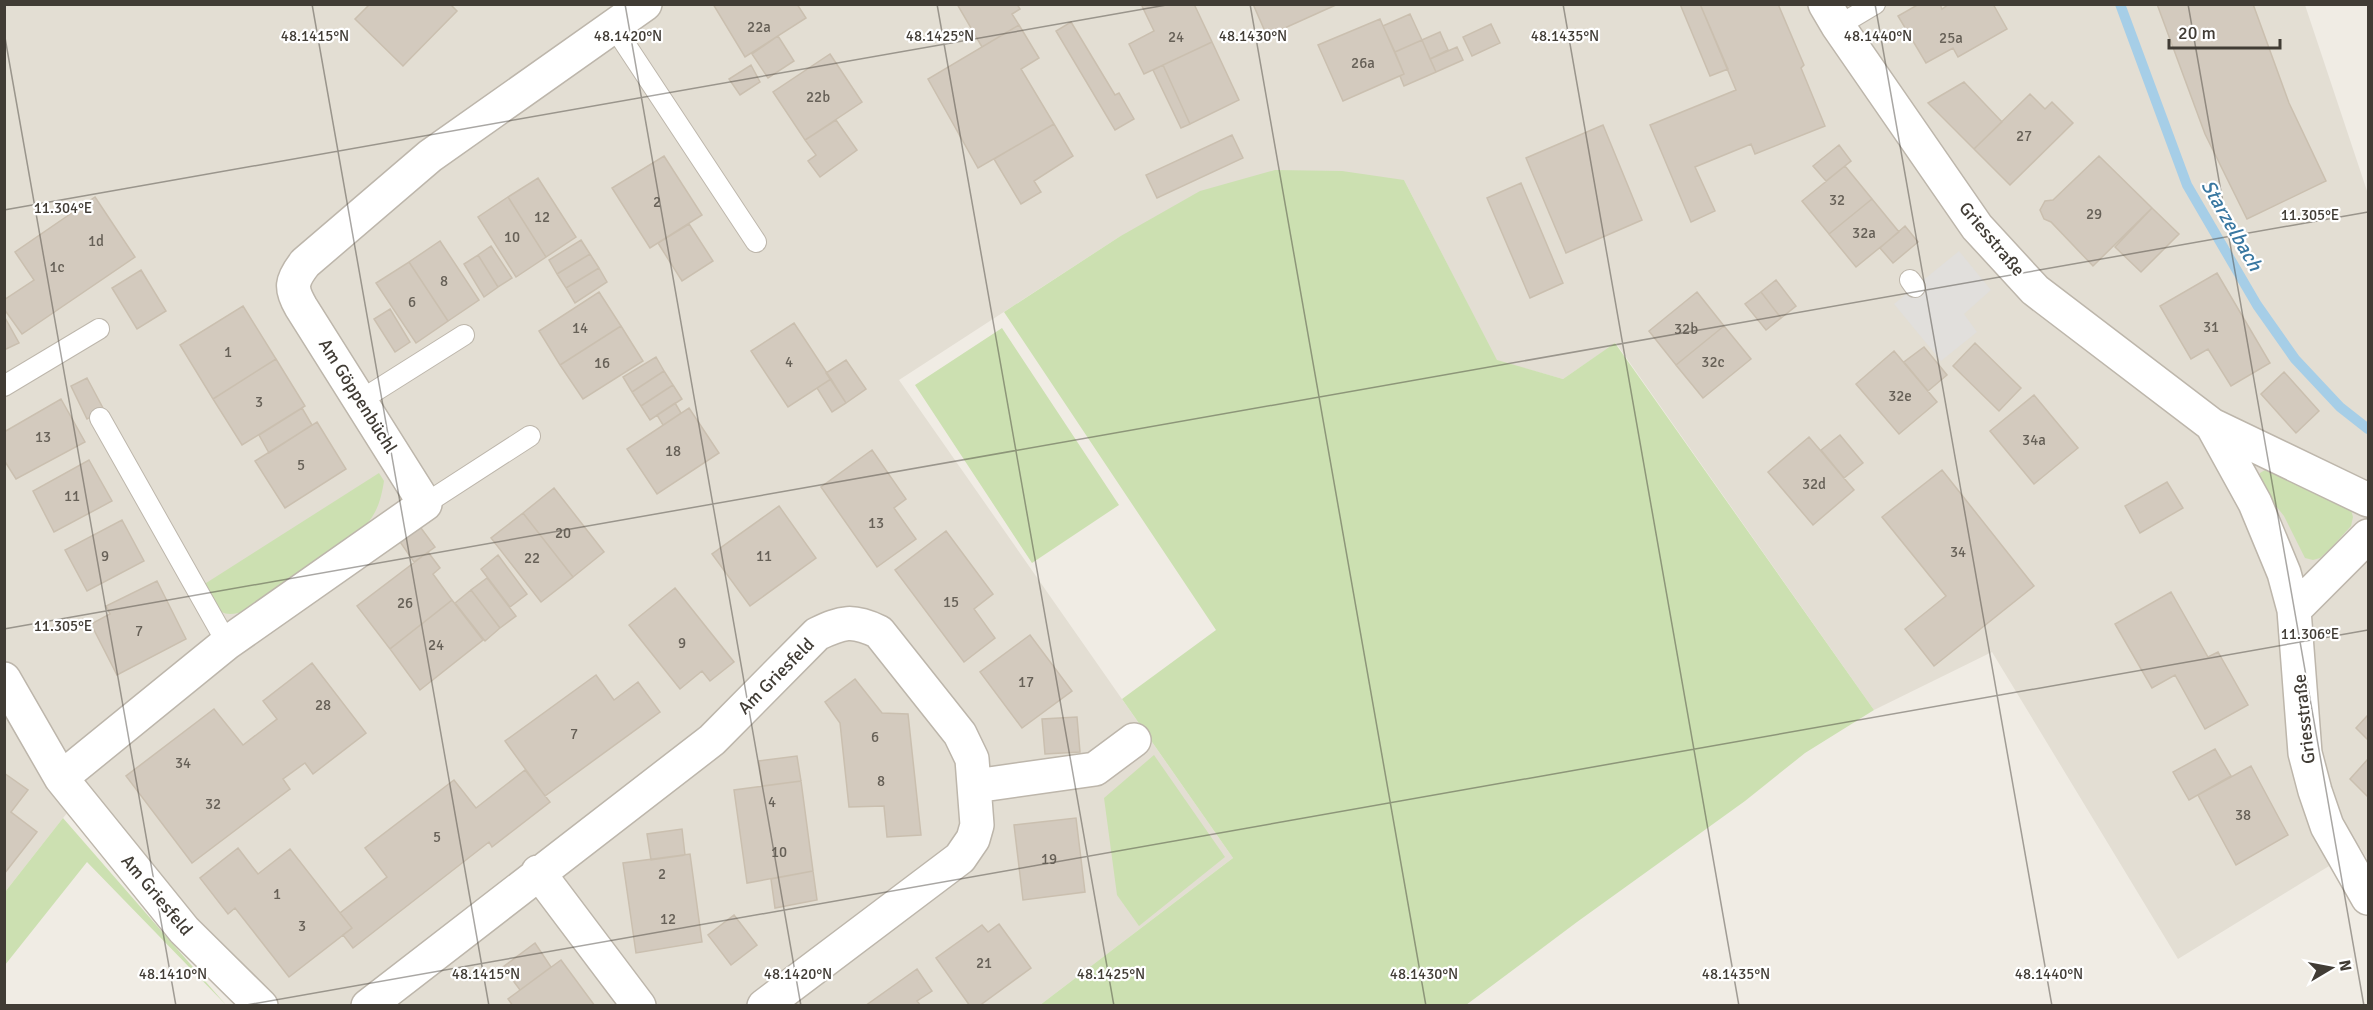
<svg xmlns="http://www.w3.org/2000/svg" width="2373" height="1010" font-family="Signika,sans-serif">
<rect width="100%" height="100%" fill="#f0ece4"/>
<path fill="#e3ded3" d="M5,5h2300l63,189v667l-8,-14 -182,112 -186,-307 -118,58 -258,-367 -53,36 -66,-18 -93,-181 -285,57 -220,143 334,478 -193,147h-778l-184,-206 -73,93z"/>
<path fill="#cce0b1" d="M1275,170l67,1 62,9 93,180 66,19 52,-36 259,367 -69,43 -60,48 -168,121 -111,83h-426l193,-147 -111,-159 94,-69 -212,-318 115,-75 81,-46z
M1002,328l117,177 -87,58 -117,-178z
M2265,470h9l77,40 2,7 -2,9 -20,22 -11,10 -7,2 -8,-2 -21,-42 -21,-26 -5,-10 2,-7z
M379,473l5,8c-3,18 -6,30 -18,44l-118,85c-30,11 -32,-2 -45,-25z
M1154,755l71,102 -86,69 -22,-31 -13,-97z
M63,818l163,187 -139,-143 -82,103v-73z"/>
<path fill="#e1dfdc" d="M1959,251l32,39 -27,24 13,18 -36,29 -47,-57z"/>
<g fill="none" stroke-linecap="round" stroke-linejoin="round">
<path stroke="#a6cee7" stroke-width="10" d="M2120,4l67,181 70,120 38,54 45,48 28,22"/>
</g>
<path fill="#d3cabe" stroke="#cabfaf" stroke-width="1.5" d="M370,4h80l7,7 -54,55 -48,-47z
M713,4h84l9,14 -61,39z
M957,4h60l3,5 -8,5 7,11 -37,22z
M1141,4h53l18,38 -68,32 -15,-30 25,-13z
M1253,4h85l-71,32z
M1680,4h20l28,65 -18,7z
M1700,4h78l26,61 -3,3 24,58 -70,28 -4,-10 -56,23 20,44 -24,11 -41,-97 86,-35z
M1919,4h21l2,5 7,-5h44l14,25 -49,28 -5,-9 -27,15 -28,-47z
M2157,4h96l36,99 37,78 -79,38 -42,-85z
M1410,14l12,26 -27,12 -12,-26z
M1380,19l24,55 -61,27 -25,-56z
M1071,22l44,73 4,-2 15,26 -19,11 -59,-99z
M1491,24l9,19 -28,13 -9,-19z
M1019,25l20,33 -18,11 33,55 -76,44 -50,-89z
M1440,32l8,18 -18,9 -8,-19z
M778,36l16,25 -26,17 -16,-24z
M1422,40l14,32 -32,14 -4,-10 4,-2 -9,-22z
M1212,42l27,58 -49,24 -27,-59z
M1457,47l6,13 -27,12 -6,-13z
M830,54l32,48 -57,38 -32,-48z
M751,65l9,17 -20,13 -11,-16z
M1163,65l27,59 -9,4 -28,-58z
M1964,82l38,40 -28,27 -46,-46z
M2030,94l15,15 7,-7 21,21 -63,62 -36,-36z
M836,120l21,30 -37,27 -12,-16 8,-6 -11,-15z
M1054,124l19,32 -39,25 7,11 -20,12 -27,-45z
M1603,125l39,95 -76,33 -40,-95z
M1232,135l11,23 -86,40 -11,-23z
M1839,145l12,16 -25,20 -13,-15z
M664,156l38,59 -52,33 -38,-60z
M2099,156l53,52 -59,58 -42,-44 -7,-3 -4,-9 5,-9 8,-1z
M1845,166l27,33 -43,35 -27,-33z
M538,178l38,59 -30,20 -38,-60z
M1521,183l42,100 -33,15 -43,-100z
M95,197l40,60 -113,77 -18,-25v-9l30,-20 -19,-28z
M508,197l38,60 -30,20 -38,-60z
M1872,199l27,33 -43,35 -27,-33z
M2152,208l27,26 -38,38 -26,-25z
M689,224l24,37 -31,20 -24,-38z
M1905,226l13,16 -25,21 -13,-15z
M581,240l9,14 -33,20 -8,-14z
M440,241l39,59 -31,21 -39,-59z
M491,246l21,32 -14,9 -20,-32z
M590,254l9,14 -33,20 -9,-14z
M478,255l20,32 -14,10 -20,-33z
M409,262l39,59 -32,22 -40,-60z
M599,268l8,14 -32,21 -9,-15z
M141,270l25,41 -29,18 -25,-41z
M2217,273l53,90 -39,23 -23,-37 -17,10 -31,-53z
M1776,280l20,26 -15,12 -20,-26z
M599,292l22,34 -61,39 -21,-34z
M1697,292l27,34 -48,39 -27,-34z
M1761,292l20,26 -15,12 -21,-26z
M243,306l33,53 -63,40 -33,-54z
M390,309l20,33 -15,10 -21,-33z
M4,316l15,27 -15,7z
M794,323l37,56 -43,28 -37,-56z
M621,326l22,35 -60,38 -23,-34z
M1724,326l27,33 -48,39 -27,-33z
M1975,343l46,45 -22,23 -46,-45z
M1924,347l23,28 -19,16 -24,-29z
M1894,351l43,51 -38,32 -43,-50z
M656,357l8,14 -32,21 -9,-15z
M276,359l29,47 -63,39 -29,-46z
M846,360l20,29 -20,14 -20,-30z
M664,371l9,14 -32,21 -9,-14z
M2284,372l35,39 -23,22 -35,-39z
M87,378l17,32 -17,9 -16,-33z
M831,379l15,24 -14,9 -15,-24z
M673,385l9,14 -32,21 -9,-14z
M2034,395l44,53 -44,36 -44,-53z
M61,399l24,43 -69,37 -12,-19v-28z
M675,403l6,10 -18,12 -6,-10z
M302,408l10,17 -43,28 -10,-18z
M689,408l30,45 -62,41 -30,-45z
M317,422l29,47 -61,39 -30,-47z
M1840,435l23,28 -19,15 -23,-28z
M1809,437l45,53 -41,35 -45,-53z
M872,450l34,49 -12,9 22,31 -39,28 -56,-80z
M89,460l23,41 -58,31 -21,-41z
M1942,470l92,116 -100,80 -29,-37 41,-33 -64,-79z
M2167,482l16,26 -43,25 -15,-27z
M554,488l50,64 -31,25 -50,-64z
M779,506l37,52 -66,48 -38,-52z
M523,513l50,64 -32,25 -50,-64z
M122,520l22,41 -57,30 -22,-41z
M418,524l17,23 -21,15 -16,-23z
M946,531l47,63 -19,15 21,29 -31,24 -69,-92z
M428,552l12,16 -7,6 19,26 -62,49 -33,-43z
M498,555l29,39 -17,13 -29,-38z
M487,578l29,38 -16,12 -29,-38z
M157,581l29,58 -69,36 -26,-51 19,-10 -4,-8z
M675,588l59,74 -24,19 -8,-10 -22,18 -51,-64z
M471,590l29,38 -15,13 -30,-38z
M2171,592l37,65 10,-5 30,53 -43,24 -30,-54 -23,13 -37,-64z
M452,600l31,40 -63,50 -30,-41z
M1030,635l42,56 -50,37 -42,-56z
M312,663l54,70 -53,41 -8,-11 -22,16 7,10 -98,74 -66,-87 88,-67 29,36 34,-26 -14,-18z
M596,675l18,25 24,-18 22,30 -115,84 -40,-55z
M855,679l27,34 26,1 13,121 -34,2 -3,-31 -35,1 -9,-84 -15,-21z
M2368,715v25l-12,-12z
M1077,717l3,35 -35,2 -3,-35z
M2215,749l16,27 -42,24 -16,-28z
M797,756l4,25 -39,5 -3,-25z
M2368,759v38l-18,-18z
M2251,766l37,69 -52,30 -38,-70z
M525,770l25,32 -58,45 -3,-5 -136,106 -10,-13 9,-7 -12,-15 47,-36 -22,-29 89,-68 22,28z
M4,773l24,17 -17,22 26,20 -33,42z
M801,781l12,90 -66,12 -13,-93z
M1076,818l9,74 -62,8 -9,-75z
M682,829l3,26 -34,5 -4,-26z
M238,848l20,26 32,-25 62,79 -63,49 -54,-69 -7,6 -28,-36z
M690,854l12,88 -66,11 -13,-90z
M813,871l4,29 -42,8 -4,-29z
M734,915l23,30 -26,20 -23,-30z
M999,924l32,44 -52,38h-9l-34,-48 46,-33 6,7z
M535,943l16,24 -31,23 -17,-23z
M561,960l34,46h-82l-5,-7z
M917,969l15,22 -15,10 4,5h-56z"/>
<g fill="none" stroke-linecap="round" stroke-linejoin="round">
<defs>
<path id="service" d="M1838,26l37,-22
M614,27l142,215
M1910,280l5,7
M4,386l95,-57
M361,400l103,-65
M100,418l127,225
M425,504l105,-68"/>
<path id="minor" d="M1825,4l13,22 139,201 58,63 177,135 43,78 29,70 10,37 11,143 10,38 12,35 41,72
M2212,425l156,75
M2294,610l74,-74
M4,679l57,99 123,152 77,76
M61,778l166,-135 198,-139 -124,-197c-11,-19 -10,-26 4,-44l125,-107 215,-152
M975,786l120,-17 39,-29
M538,872l101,134
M368,1006l344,-266 105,-106c26,-12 35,-15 62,-2l81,102 12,25 5,66 -4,14 -13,19 -196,148"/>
</defs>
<use href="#service" stroke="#bdb6ab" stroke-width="22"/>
<use href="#minor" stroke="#bdb6ab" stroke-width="36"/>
<use href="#service" stroke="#fff" stroke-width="20"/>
<use href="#minor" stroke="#fff" stroke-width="33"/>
</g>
<path fill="none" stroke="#413c35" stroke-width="1.5" stroke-opacity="0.45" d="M312,4l177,1002M625,4l176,1002M937,4l177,1002M1250,4l176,1002M1563,4l176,1002M1875,4l177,1002M2188,4l176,1002M4,32l172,974M4,210l1168,-206M4,629l2364,-417M241,1006l2127,-376"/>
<g text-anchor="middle" stroke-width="4.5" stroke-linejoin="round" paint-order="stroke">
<g font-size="15" fill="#666057">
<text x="759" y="32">22a</text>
<text x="1176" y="42">24</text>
<text x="1951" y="43">25a</text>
<text x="1363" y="68">26a</text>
<text x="818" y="102">22b</text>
<text x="2024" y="141">27</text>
<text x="1837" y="205">32</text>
<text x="657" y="207">2</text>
<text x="2094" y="219">29</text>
<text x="542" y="222">12</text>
<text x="1864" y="238">32a</text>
<text x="512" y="242">10</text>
<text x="96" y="246">1d</text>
<text x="57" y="272">1c</text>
<text x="444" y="286">8</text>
<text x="412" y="307">6</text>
<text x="2211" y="332">31</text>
<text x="580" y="333">14</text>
<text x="1686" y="334">32b</text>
<text x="228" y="357">1</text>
<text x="789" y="367">4</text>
<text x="1713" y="367">32c</text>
<text x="602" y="368">16</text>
<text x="1900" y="401">32e</text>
<text x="259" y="407">3</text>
<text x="43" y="442">13</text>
<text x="2034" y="445">34a</text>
<text x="673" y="456">18</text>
<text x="301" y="470">5</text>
<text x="1814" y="489">32d</text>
<text x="72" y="501">11</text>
<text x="876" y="528">13</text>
<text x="563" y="538">20</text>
<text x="1958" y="557">34</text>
<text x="105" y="561">9</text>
<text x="764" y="561">11</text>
<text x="532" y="563">22</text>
<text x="951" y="607">15</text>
<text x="405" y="608">26</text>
<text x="139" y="636">7</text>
<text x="682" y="648">9</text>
<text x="436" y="650">24</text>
<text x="1026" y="687">17</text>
<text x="323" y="710">28</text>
<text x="574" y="739">7</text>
<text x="875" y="742">6</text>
<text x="183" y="768">34</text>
<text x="881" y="786">8</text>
<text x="772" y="807">4</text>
<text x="213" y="809">32</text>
<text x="2243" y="820">38</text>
<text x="437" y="842">5</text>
<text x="779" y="857">10</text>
<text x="1049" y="864">19</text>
<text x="662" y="879">2</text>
<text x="277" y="899">1</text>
<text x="668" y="924">12</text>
<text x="302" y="931">3</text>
<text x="984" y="968">21</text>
</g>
<g font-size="18" fill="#413c35" stroke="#fff">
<text transform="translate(1992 239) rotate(50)" y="6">Griesstraße</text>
<text transform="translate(358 396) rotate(58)" y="6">Am Göppenbüchl</text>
<text transform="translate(776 676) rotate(-45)" y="6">Am Griesfeld</text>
<text transform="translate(2304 719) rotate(-96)" y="6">Griesstraße</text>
<text transform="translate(157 895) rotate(50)" y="6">Am Griesfeld</text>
</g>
<g font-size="20" font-style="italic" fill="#3a78a1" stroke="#fff">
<text transform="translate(2232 225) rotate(60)" y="7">Starzelbach</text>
</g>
</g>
<g font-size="15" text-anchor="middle" fill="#413c35" stroke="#fff" stroke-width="4.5" stroke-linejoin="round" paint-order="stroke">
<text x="315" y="41">48.1415°N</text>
<text x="628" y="41">48.1420°N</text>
<text x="940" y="41">48.1425°N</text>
<text x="1253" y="41">48.1430°N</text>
<text x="1565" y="41">48.1435°N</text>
<text x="1878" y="41">48.1440°N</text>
<text x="63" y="213">11.304°E</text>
<text x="2310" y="220">11.305°E</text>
<text x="63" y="631">11.305°E</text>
<text x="2310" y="639">11.306°E</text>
<text x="173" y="979">48.1410°N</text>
<text x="486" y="979">48.1415°N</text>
<text x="798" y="979">48.1420°N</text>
<text x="1111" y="979">48.1425°N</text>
<text x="1424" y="979">48.1430°N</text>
<text x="1736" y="979">48.1435°N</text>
<text x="2049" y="979">48.1440°N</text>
</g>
<rect width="2373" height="1010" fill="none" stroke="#413c35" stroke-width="12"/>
<g transform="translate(2331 968) rotate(80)" stroke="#ffffff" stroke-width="4.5" paint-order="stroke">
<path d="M0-4.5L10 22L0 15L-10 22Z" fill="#413c35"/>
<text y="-9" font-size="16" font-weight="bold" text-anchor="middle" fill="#413c35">N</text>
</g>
<path d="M2169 39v9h111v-9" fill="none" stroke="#413c35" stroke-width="3"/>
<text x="2178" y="39" font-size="18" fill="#413c35" stroke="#ffffff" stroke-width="4.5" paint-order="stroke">20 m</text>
</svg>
